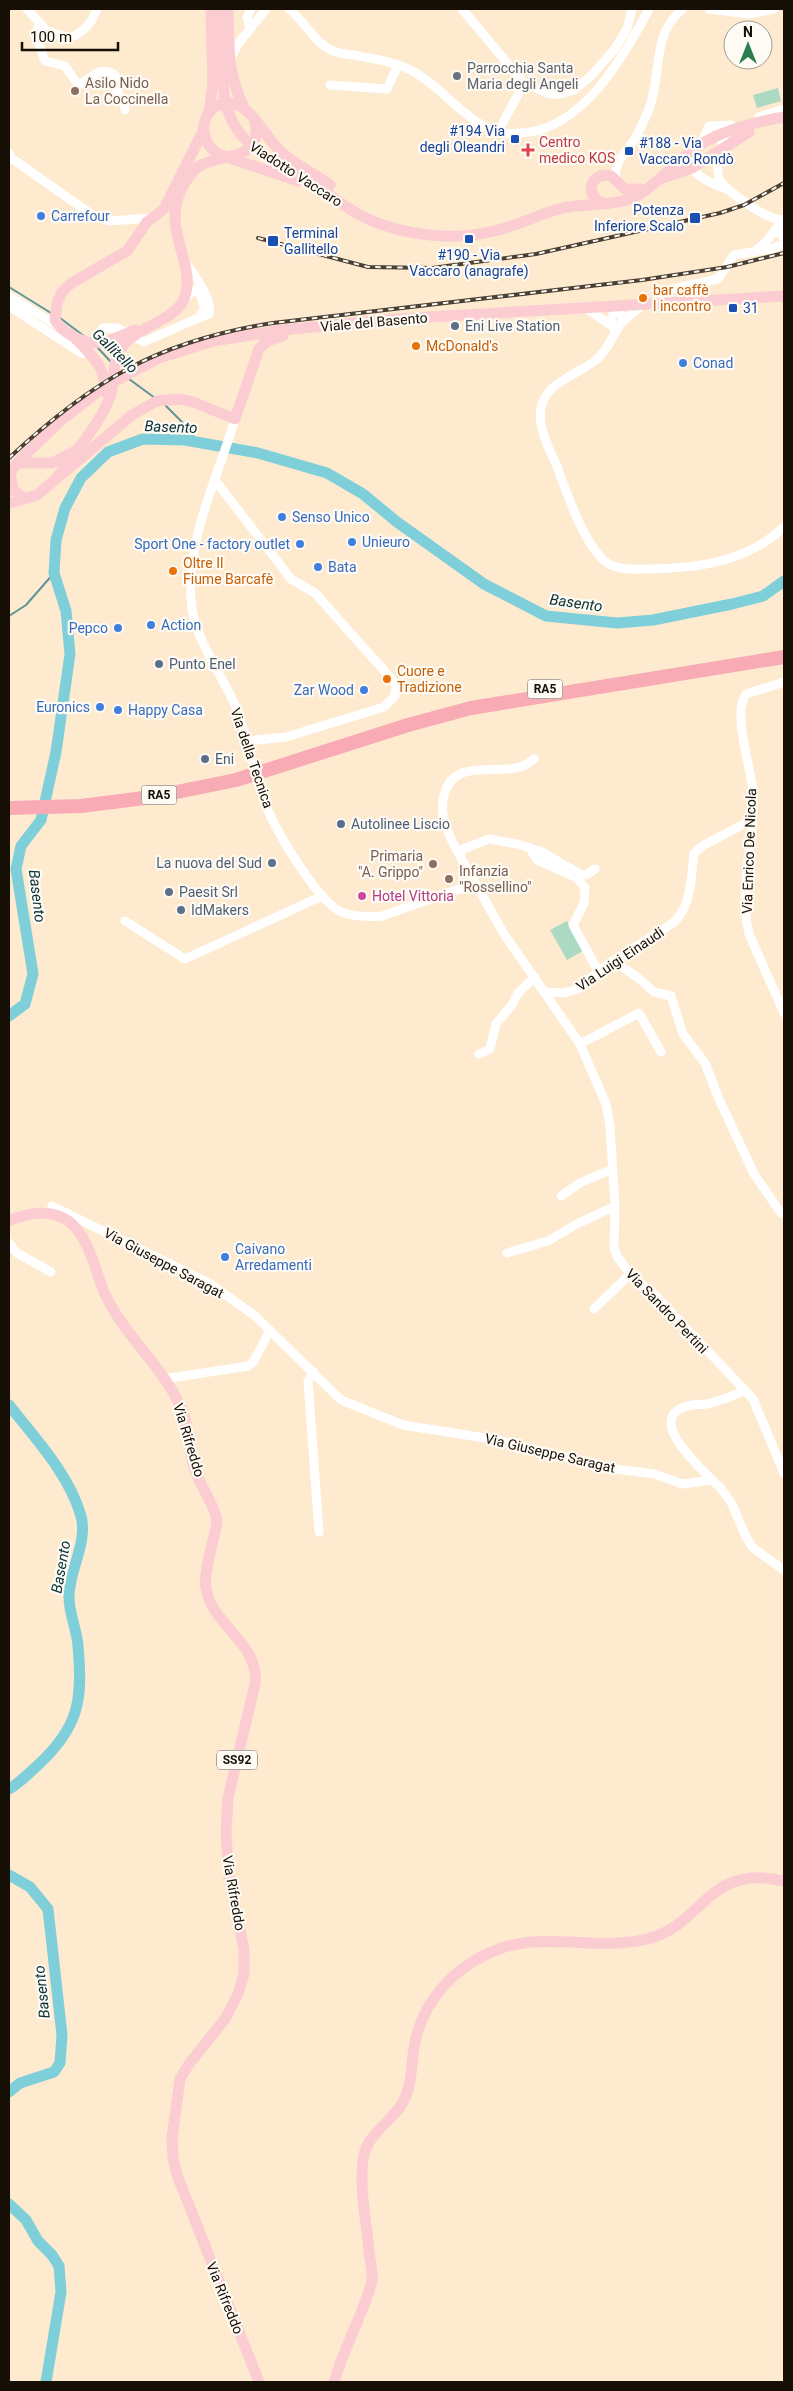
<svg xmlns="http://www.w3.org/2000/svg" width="793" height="2391" font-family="Roboto,sans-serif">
<rect width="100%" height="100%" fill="#feeace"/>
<path fill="#acd9c1" d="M778,88l3,13 -24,7 -4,-13z
M567,921l16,30 -16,9 -17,-30z"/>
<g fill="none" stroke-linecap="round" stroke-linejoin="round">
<path stroke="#5f959a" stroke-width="2" d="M9,287l42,26
M60,318l24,18
M97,347l14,15
M129,379l26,19
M165,405l24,24 7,13
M9,616l17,-11 28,-32"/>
<path stroke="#7ecfda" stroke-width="11" d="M9,1016l16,-12 8,-30 -17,-105 5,-23 20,-26 15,-68 14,-98 -4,-43 -12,-38 2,-33 9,-32 16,-30 27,-26 35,-13 42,1 73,13 69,20 36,21 34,28 87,62 62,32 71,7 36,-3 79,-16 31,-8 21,-15
M9,1405c26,33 60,69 72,111 7,27 -12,54 -12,81 0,17 8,33 9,49 5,54 1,81 -40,119 -9,8 -18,18 -29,24
M9,1875l21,12 18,22 14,126 -2,28 -6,9 -34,11 -11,9
M9,2204l17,16 12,21 14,14 7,11 2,26 -15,90"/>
<path stroke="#fff" stroke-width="9" d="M27,9l20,22 23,7c15,-7 21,-14 27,-29
M289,9c16,12 27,37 47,43 5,2 13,2 18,3 22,4 43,7 62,18 27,16 46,44 76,57 9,4 19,4 29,3 62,-3 102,-76 128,-124
M462,9l62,74 25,11h11l14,-4 16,-13 24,-27 13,-21 5,-20
M709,9l39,5 26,-5
M40,23l-5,11 10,27 20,5 13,19c15,-5 19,-21 37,-10l1,14 8,14 1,7
M250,28l-3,-11 4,-8
M230,60l8,-16 28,-35
M330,85l57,4 11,-24
M759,117l25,-8
M726,130l-9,33 2,17c12,14 47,40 65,40
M498,132l26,-49
M701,145l8,-19 23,-1
M695,149c-15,22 13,33 31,40
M9,153l2,5 83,58 15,5 42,-3
M617,181c-6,-18 11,-30 19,-44 5,-9 9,-19 13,-28 13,-34 2,-76 34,-100
M779,225v8l5,4
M754,252l11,-9 19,-24
M185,262c8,10 29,40 24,52l-10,4
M9,296l49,30
M662,304v-9l6,-5 50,-11 16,-24 36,-6 14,-5
M9,306l72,47h3l19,-25h14l27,14 54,-24 7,-10 -6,-16 -5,-2 -10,10
M587,309l25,17
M622,322l20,-17
M614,330l-3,-11 5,-11 6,8v6c-9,12 -13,27 -25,37 -17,15 -47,21 -55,45 -7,21 8,45 16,65 9,25 27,77 48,93 12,9 30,7 44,7 49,-1 97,-7 134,-42
M235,419c-17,58 -48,118 -44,180 2,41 31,73 46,111 12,32 17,66 30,98 10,24 52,97 77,105 12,4 25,4 38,3l83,-29 8,-6
M215,480l76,99 24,14 81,91 -1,12 -11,11 -98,30 -38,4
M784,682l-38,12c-14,20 5,73 7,98 2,47 -15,95 -4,142l35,79
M529,847l8,13 40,18 8,10 -1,15 -11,22 25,46
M460,856c-10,-17 -22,-41 -16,-61 10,-37 49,-20 76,-28 5,-1 10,-5 14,-8
M595,869l-9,6 -8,-2 -38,-22 -23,-7 -28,-5 -26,10 -3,7 44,78 76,110 26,60 4,22 5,80 -1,42 3,8 13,18 26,22 97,103 31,74
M125,921l60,38 137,-63
M613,961l24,16 17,15 17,4 12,38 22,29 14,36 35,75 27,39
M545,992l19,1 14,-4 20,-18 75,-48c19,-17 18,-46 21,-70l10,-8 48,-25
M580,1044l59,-31 22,39
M479,1054l11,-5 6,-25 16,-19 6,-12 17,-16
M561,1196l19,-13 32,-14
M52,1206l157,77 45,32 87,85 62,25 95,15 109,28 48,6 27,10 30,-4 8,7 12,17 14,33 6,10 32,23
M9,1243l8,10 34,19
M507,1253l41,-12 27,-16 40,-19
M594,1309l36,-35
M314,1372l-6,9 11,151
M164,1379l84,-13 6,-5 16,-31
M712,1480c-12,-13 -65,-59 -28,-73 8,-3 15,-2 23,-3 13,-3 25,-8 37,-13"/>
<path stroke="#fbcdd3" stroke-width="11" d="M220,9l4,87c10,52 45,59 84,84 20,12 38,30 60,39 38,17 86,22 126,12 23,-5 43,-16 65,-22 26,-7 58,-1 81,-15 20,-13 36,-32 55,-46 25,-17 60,-26 89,-31
M228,9c1,37 -1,64 16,99
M209,113l4,-29 -2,-75
M663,178l29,-10 57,-36
M298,181l-80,-27c-29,-20 -10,-60 20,-49 13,4 30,34 41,45 14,14 35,23 51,35
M603,203l-7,-3 -5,-9c0,-12 9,-18 20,-15l14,13h16
M135,330l-31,13 -17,-1 -15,-6 -11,-8 -6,-8 2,-17 5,-11 8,-8 57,-33 20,-29 17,-13 39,-78
M76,339c16,16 30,29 30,54
M17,463h35l21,-11
M10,472l3,18 11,8
M9,475l8,-12 42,-41 45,-35 55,-29 54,-17 69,-11 114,-11 388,-23
M58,476c18,-26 40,-49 52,-79 6,-17 1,-35 12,-50 16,-21 54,-27 62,-48 14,-35 -24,-69 -2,-111 4,-7 9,-16 16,-21 22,-15 65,-4 57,-44
M9,503l28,-8 95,-80 25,-14 23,-2 13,3 42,17 24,-70 8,-8 16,-5
M9,1221c17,-8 41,-12 58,-1 22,15 28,51 38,74 20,43 58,72 76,114 9,18 7,40 13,59 5,17 17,32 22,49l1,7c-3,17 -14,49 -11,65 6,39 54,54 49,96l-27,114 -2,34 3,45 15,72v25l-6,20 -13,25 -36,45 -9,15 -8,59 1,20 4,17 82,207
M334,2382c7,-23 17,-45 26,-67 4,-11 10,-23 12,-35 1,-9 -2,-18 -3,-28 -2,-29 -10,-62 -6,-92 3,-27 28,-36 40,-58 9,-16 8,-36 11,-54 7,-47 42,-83 85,-99 46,-17 100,2 148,-10 58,-14 59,-76 137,-58"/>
<path stroke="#f8abb5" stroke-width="14" d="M9,808l72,-2 71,-9 84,-17 172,-55 63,-17 313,-51"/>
<defs>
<path id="rail" d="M258,238l110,29 64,1 104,-14 184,-41 24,-8 40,-22
M9,458c84,-78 149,-117 264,-135l369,-43 85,-13 57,-14"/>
</defs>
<use href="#rail" stroke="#493f32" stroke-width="4"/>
<use href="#rail" stroke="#fefaf4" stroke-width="2" stroke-dasharray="5.5" stroke-linecap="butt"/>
</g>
<circle fill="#6b7280" stroke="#fefaf4" stroke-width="2" cx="457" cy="76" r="5"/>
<g fill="#8d6e63" stroke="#fefaf4" stroke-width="2">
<circle cx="75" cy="91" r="5"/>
<circle cx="433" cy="864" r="5"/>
<circle cx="449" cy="879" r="5"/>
</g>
<g fill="#1a4fb4" stroke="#fefaf4" stroke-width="2">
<rect x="510" y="134" width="10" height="10" rx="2.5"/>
<rect x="624" y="146" width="10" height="10" rx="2.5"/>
<rect x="689" y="212" width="12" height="12" rx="2.5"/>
<rect x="464" y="234" width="10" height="10" rx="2.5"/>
<rect x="267" y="235" width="12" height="12" rx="2.5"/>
<rect x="728" y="303" width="10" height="10" rx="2.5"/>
</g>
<path fill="#e0444e" stroke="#fefaf4" stroke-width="2" d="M525.5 142.5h5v5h5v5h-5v5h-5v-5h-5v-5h5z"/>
<g fill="#3f7fe0" stroke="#fefaf4" stroke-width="2">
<circle cx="41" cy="216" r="5"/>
<circle cx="683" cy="363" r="5"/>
<circle cx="282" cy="517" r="5"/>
<circle cx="352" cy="542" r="5"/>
<circle cx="300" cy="544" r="5"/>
<circle cx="318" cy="567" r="5"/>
<circle cx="151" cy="625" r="5"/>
<circle cx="118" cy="628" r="5"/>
<circle cx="364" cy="690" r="5"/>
<circle cx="100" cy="707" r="5"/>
<circle cx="118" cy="710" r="5"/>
<circle cx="225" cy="1257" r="5"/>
</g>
<g fill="#e8710a" stroke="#fefaf4" stroke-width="2">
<circle cx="643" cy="298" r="5"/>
<circle cx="416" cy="346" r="5"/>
<circle cx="173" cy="571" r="5"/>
<circle cx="387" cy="679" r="5"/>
</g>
<g fill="#5c6f8a" stroke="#fefaf4" stroke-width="2">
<circle cx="455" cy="326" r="5"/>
<circle cx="159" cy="664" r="5"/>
<circle cx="205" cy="759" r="5"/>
<circle cx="341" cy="824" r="5"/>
<circle cx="272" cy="863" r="5"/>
<circle cx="169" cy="892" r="5"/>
<circle cx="181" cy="910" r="5"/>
</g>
<circle fill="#d1479c" stroke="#fefaf4" stroke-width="2" cx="362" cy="896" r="5"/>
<g text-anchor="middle" stroke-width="4.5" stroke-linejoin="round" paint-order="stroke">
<g fill="#fefaf4" stroke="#5c564d" stroke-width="1">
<rect x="527.5" y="679.5" width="35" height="19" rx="4"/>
<rect x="141.5" y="785.5" width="35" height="19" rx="4"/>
<rect x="217" y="1750.5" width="40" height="19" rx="4"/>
</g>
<g font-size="12" font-weight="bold" fill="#160f06">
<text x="545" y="693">RA5</text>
<text x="159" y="799">RA5</text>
<text x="237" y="1764">SS92</text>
</g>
<g font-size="14" fill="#5b616d" stroke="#fefaf4" text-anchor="start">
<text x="467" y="73">Parrocchia Santa<tspan x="467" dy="16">Maria degli Angeli</tspan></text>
</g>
<g font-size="14" fill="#785e54" stroke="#fefaf4" text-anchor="start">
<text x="85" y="88">Asilo Nido<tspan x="85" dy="16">La Coccinella</tspan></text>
<text x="423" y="861" text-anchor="end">Primaria<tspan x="423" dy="16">"A. Grippo"</tspan></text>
<text x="459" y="876">Infanzia<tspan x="459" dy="16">"Rossellino"</tspan></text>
</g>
<g font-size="14" fill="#164399" stroke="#fefaf4" text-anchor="start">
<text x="505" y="136" text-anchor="end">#194 Via<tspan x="505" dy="16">degli Oleandri</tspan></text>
<text x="639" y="148">#188 - Via<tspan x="639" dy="16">Vaccaro Rondò</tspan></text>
<text x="684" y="215" text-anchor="end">Potenza<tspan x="684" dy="16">Inferiore Scalo</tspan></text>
<text x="284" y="238">Terminal<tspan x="284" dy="16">Gallitello</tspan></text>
<text x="469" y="260" text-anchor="middle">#190 - Via<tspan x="469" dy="16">Vaccaro (anagrafe)</tspan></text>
<text x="743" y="313">31</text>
</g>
<g font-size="14" fill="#be3a42" stroke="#fefaf4" text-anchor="start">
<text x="539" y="147">Centro<tspan x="539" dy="16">medico KOS</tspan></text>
</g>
<g font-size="14" fill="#160f06" stroke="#fefaf4">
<text transform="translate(296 174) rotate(33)" y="5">Viadotto Vaccaro</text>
<text transform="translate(374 322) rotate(-5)" y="5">Viale del Basento</text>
<text transform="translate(252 758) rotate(71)" y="5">Via della Tecnica</text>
<text transform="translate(749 851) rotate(-88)" y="5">Via Enrico De Nicola</text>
<text transform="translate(620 959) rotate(-34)" y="5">Via Luigi Einaudi</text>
<text transform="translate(164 1263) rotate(28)" y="5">Via Giuseppe Saragat</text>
<text transform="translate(667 1311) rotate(46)" y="5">Via Sandro Pertini</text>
<text transform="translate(189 1440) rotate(73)" y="5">Via Rifreddo</text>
<text transform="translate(550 1453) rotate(13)" y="5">Via Giuseppe Saragat</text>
<text transform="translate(234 1893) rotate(80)" y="5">Via Rifreddo</text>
<text transform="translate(225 2298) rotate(68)" y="5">Via Rifreddo</text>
</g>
<g font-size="14" fill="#366cbe" stroke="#fefaf4" text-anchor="start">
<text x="51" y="221">Carrefour</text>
<text x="693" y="368">Conad</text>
<text x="292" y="522">Senso Unico</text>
<text x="362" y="547">Unieuro</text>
<text x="290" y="549" text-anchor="end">Sport One - factory outlet</text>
<text x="328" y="572">Bata</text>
<text x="161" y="630">Action</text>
<text x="108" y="633" text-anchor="end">Pepco</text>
<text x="354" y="695" text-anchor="end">Zar Wood</text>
<text x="90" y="712" text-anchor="end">Euronics</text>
<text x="128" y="715">Happy Casa</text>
<text x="235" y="1254">Caivano<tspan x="235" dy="16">Arredamenti</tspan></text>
</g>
<g font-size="14" fill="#c56008" stroke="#fefaf4" text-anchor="start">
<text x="653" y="295">bar caffè<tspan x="653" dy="16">l incontro</tspan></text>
<text x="426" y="351">McDonald's</text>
<text x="183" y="568">Oltre Il<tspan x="183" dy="16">Fiume Barcafè</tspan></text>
<text x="397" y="676">Cuore e<tspan x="397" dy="16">Tradizione</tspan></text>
</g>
<g font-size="14" fill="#4e5e75" stroke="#fefaf4" text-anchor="start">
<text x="465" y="331">Eni Live Station</text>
<text x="169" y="669">Punto Enel</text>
<text x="215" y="764">Eni</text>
<text x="351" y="829">Autolinee Liscio</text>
<text x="262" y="868" text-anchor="end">La nuova del Sud</text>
<text x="179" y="897">Paesit Srl</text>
<text x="191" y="915">IdMakers</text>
</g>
<g font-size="14" fill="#b23c85" stroke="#fefaf4" text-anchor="start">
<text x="372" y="901">Hotel Vittoria</text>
</g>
<g font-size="15" font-style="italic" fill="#083137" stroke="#fefaf4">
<text transform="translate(115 351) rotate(44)" y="5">Gallitello</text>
<text transform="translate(171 427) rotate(2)" y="5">Basento</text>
<text transform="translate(576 603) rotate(8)" y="5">Basento</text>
<text transform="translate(37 896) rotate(83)" y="5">Basento</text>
<text transform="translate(61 1567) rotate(-80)" y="5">Basento</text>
<text transform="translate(42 1992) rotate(-96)" y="5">Basento</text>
</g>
</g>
<rect width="793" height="2391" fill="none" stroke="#160f06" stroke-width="20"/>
<g transform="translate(748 45)"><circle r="24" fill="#fefaf4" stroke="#a19c95"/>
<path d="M0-4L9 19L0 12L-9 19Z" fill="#2b7d4e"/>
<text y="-8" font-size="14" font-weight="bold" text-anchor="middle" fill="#160f06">N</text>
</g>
<path d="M22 42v8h96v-8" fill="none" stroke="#160f06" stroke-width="2.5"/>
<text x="30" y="42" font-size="15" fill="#160f06" stroke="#fefaf4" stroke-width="4" paint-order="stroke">100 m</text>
</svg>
